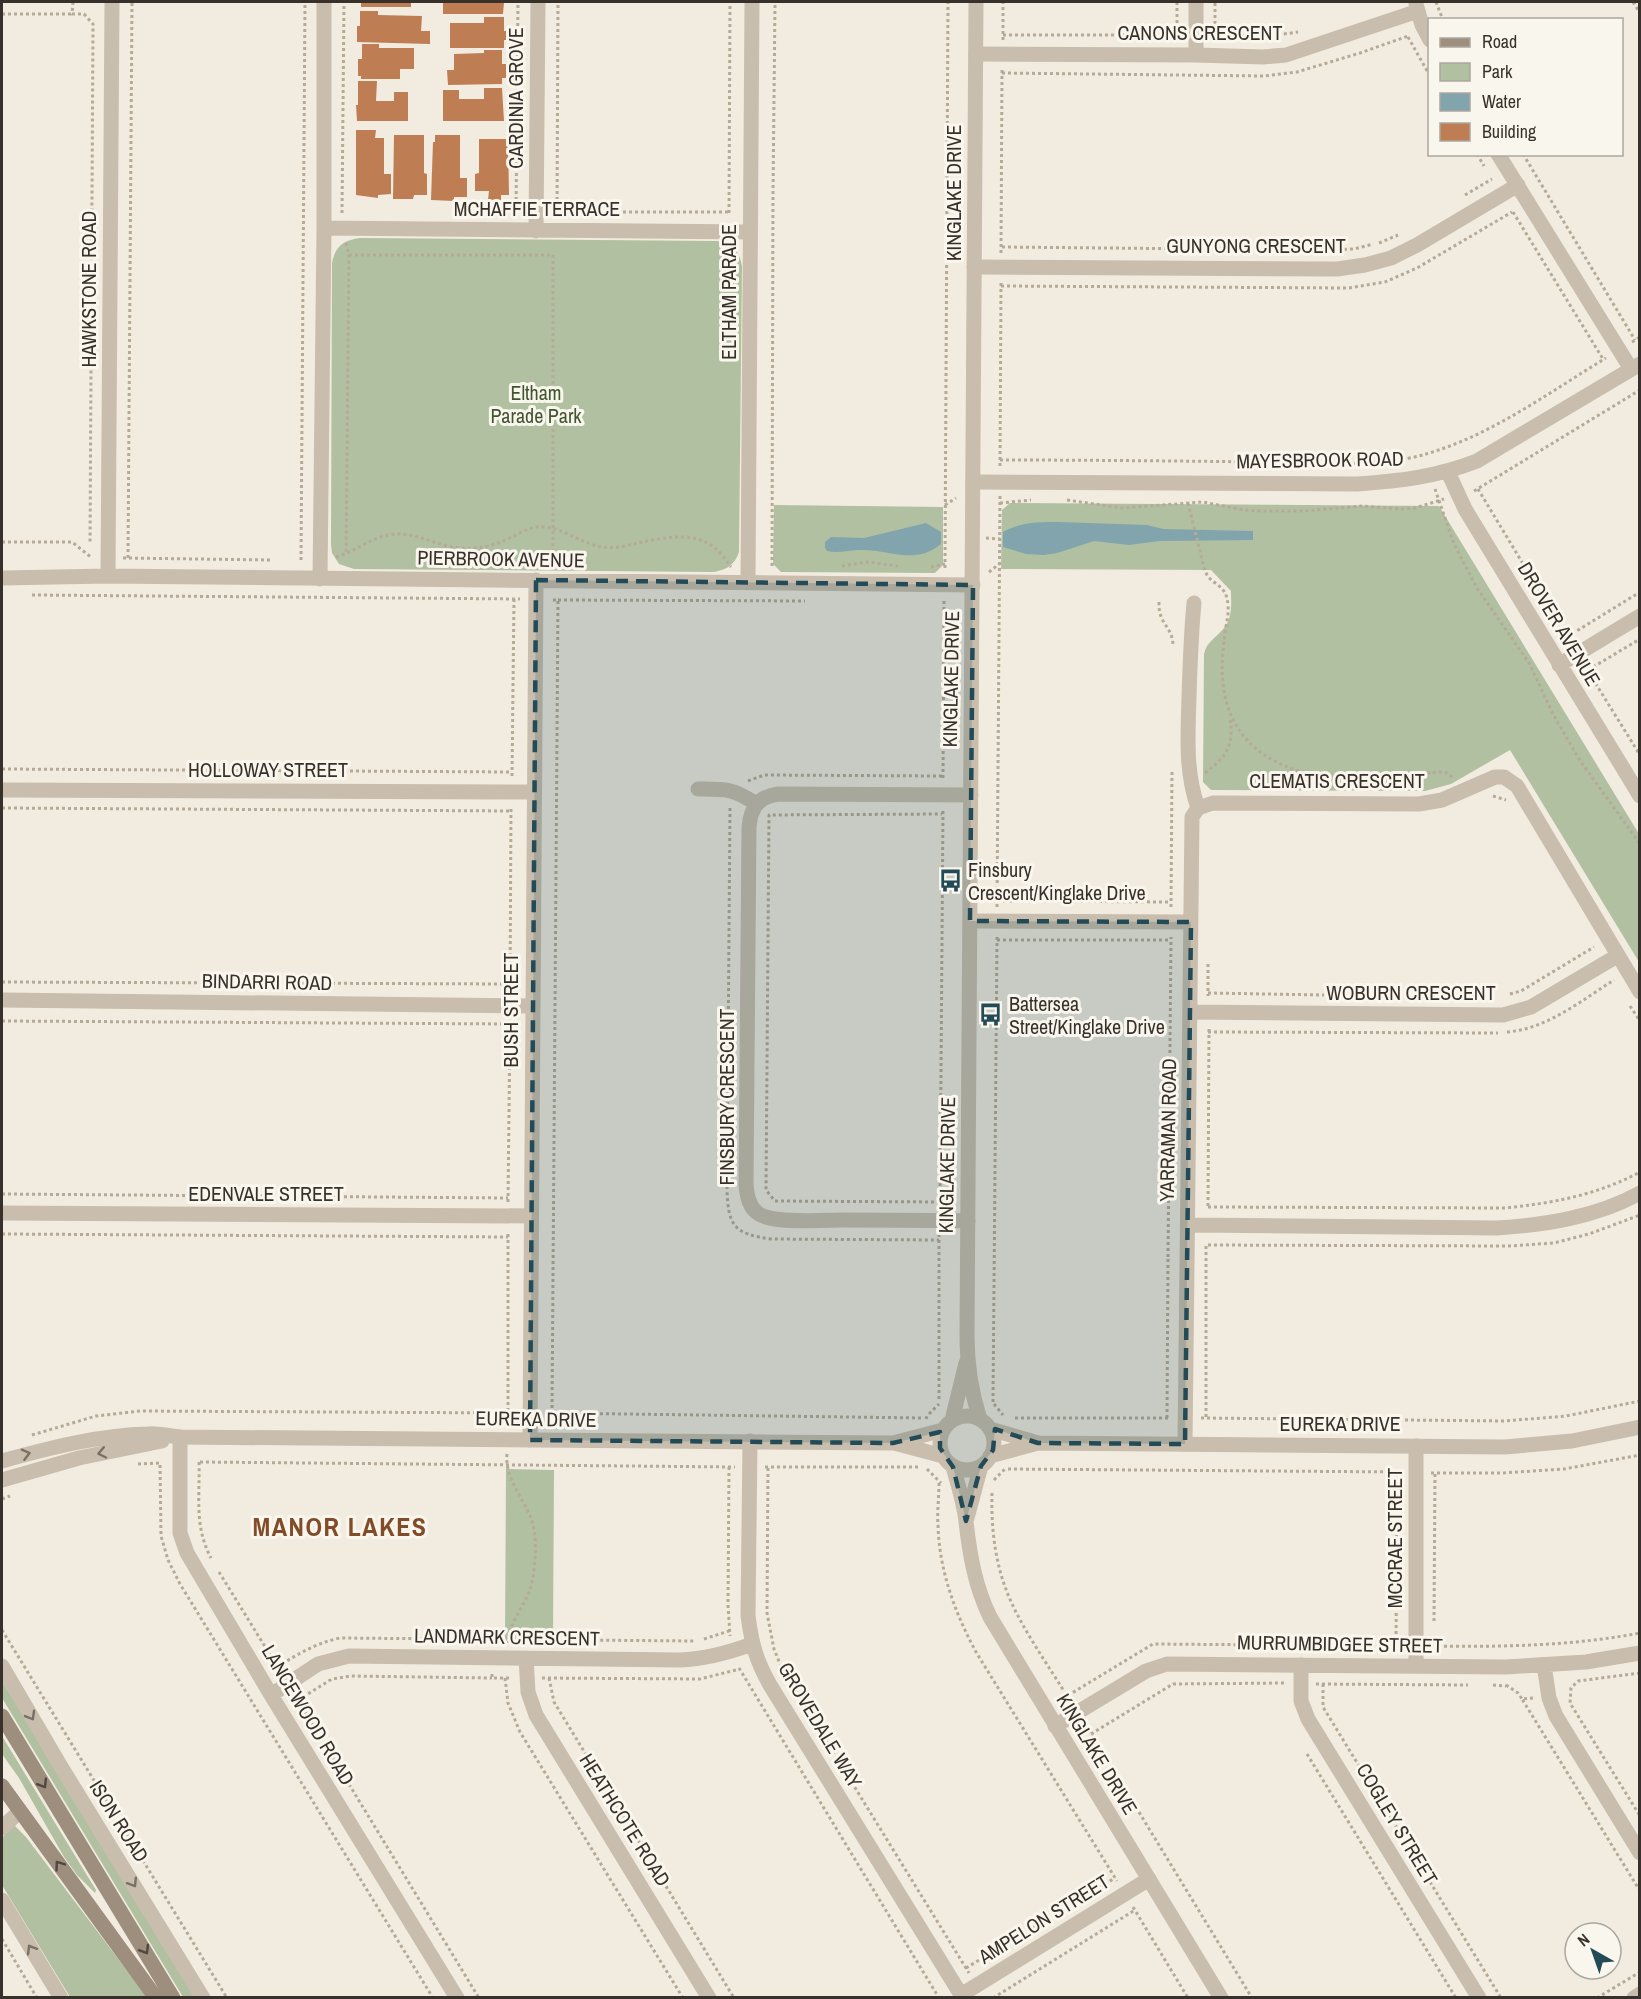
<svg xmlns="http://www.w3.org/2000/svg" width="1641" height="1999" font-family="'Archivo Narrow',sans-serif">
<rect width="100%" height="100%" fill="#f2ece0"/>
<path fill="#b1c0a1" d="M360,238l357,3c16,2 23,11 25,26l-3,285c-4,13 -13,18 -25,20l-360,-3 -15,-5 -7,-11 -1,-9 1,-281c3,-17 12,-23 28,-25z
M1010,503l429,3 200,328v128l-129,-212 -59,34 -26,7 -214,-1 -8,-8 1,-128c3,-13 12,-16 20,-26 9,-11 7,-25 7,-37l-20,-21 -210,-1 1,-59z
M774,505l169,2v58l-8,8 -154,-1 -8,-8z
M506,1469l48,1 -1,170 -48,-1z
M2,1681l193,316h-12l-181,-299z
M2,1736l94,154 -1,3 -18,-18 -13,-18 -45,-79 -17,-24z
M13,1824l13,13 121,160h-77l-68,-112v-47z"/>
<path fill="#81a4ad" d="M1058,522l89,3 16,4 90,2v9l-94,1 -30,4 -35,-4 -37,12 -13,2 -18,-1 -23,-7v-15c18,-10 35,-10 55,-10z
M926,523l15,9v12c-27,22 -51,5 -81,6 -12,0 -22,4 -33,1l-2,-3v-6l6,-5 33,1z"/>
<path fill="#be7d52" d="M361,2h50v5h-50z
M443,2h61l-1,12h-60z
M360,11h18v4l44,1 -1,15h9v13l-73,-2v-16h3z
M484,17h20v14h4v9h-4v8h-54v-25h34z
M362,44h17v4h35v21h-14v10h-39v-3h-3v-17h4z
M484,50h18v14h4v14h-4v6l-54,1 -1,-15h7v-16l30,-1z
M358,81h19l-1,20h18v-9h14v29h-51l-1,-16h2z
M484,88h18l2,33h-61v-31h16v9h25z
M356,130h20l-1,8h9v36h7v20l-13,1v3l-22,-3z
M394,135h30v38l3,1v21h-13l-1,4h-20z
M435,135h25v43h7v19h-13v4l-23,-1 2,-58h2z
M479,139h29l1,56h-8v5h-13l1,-9h-14v-17l4,-1z"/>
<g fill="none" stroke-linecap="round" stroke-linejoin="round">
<path stroke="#b5a997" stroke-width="3" stroke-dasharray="3 3" stroke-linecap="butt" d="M73,2l-1,12h12l9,10 -3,520
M1436,2l7,18
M1633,2l7,11
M2,14h70
M1003,35h178
M1177,35v-33
M1212,35l58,1 28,-4
M1215,36v-34
M1408,37l22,39
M1003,40v-38
M1002,73l262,3 33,-4 63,-19 48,-17
M1477,154l7,12
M1523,154l112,186
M773,194l2,-192
M1465,195l27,-16
M516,212l2,-210
M551,212h178
M557,212l1,-210
M1513,212l90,147
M342,213l2,-211
M729,213l1,-211
M346,243l3,12 -3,299
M1379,243l19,-8
M1002,247l314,3 38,-1 19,-5
M1001,253l1,-183
M349,255h204v310
M1001,286l348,2 36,-6 32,-14 95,-56
M1632,342l8,-5
M1000,460c88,0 176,1 263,2 49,1 117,6 163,-8 66,-19 122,-61 180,-96
M1000,466l1,-183
M1435,489l19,55 23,44 52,75 25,53 27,46 59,82
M1478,489l92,153
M1474,491l166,-101
M1067,500l55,8 81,-6 41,8 18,1h42l59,-5 37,3 15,-1 29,-9
M1000,503l31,-3
M1188,503c4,16 8,32 12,48 2,7 3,16 6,22 6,13 21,10 22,33 1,9 -2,18 -3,27 -2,16 -4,34 -2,50 7,70 67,94 129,96 29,1 58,-5 87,-7l8,1 7,6
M945,505l11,-7
M986,538l14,1
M2,542h70l20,16
M336,557c21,-6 36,-21 59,-23 23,-1 44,13 67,14 12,1 25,-1 36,-5 13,-4 25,-14 38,-16 22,-3 44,16 65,20 12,2 25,-1 36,-4 25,-5 58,-13 79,6 6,5 10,12 15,18
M123,558l149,2
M128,558l4,-556
M301,560l4,-558
M772,566l1,-372
M842,566l25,-4 31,4
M931,567l14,-3
M945,568l3,-566
M989,572l10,-8
M32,595l488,4
M558,600l247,1
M1159,602c-1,23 14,24 14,44
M1562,640l78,-48
M1586,668l54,87
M1588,670l52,-31
M2,769l510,3
M1205,773c22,-17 29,-27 25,-55
M512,776l2,-177
M943,778l1,-179
M748,781l16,-6 179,1
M1493,796l13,4
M2,808l509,3
M730,808l-3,381c1,37 7,45 44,50l168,1
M997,901l174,1
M997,907l3,-411
M1171,907l1,-135
M997,940h174
M1208,964v32
M2,982l508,2
M510,992l1,-186
M1208,993l116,2
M1510,994l11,-3 73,-44
M1630,1006l10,15
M2,1021l508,3
M1208,1032l290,1
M1507,1032c40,-3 75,-32 107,-52
M2,1194l506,4
M508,1202l2,-180
M940,1202l-165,-1 -9,-11 3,-375 173,-1
M940,1204l3,-395
M1208,1206l1,-179
M1208,1207l297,1c48,-5 92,-13 135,-36
M2,1234l506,3
M1168,1257l3,-320
M939,1399v-164
M993,1402l4,-465
M994,1404l9,11
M545,1413h7l6,-813h-7
M552,1413l370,5
M1206,1417v-172l303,1 45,-3 35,-9 51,-19
M1015,1418h155
M1167,1418l1,-161
M1201,1418l304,3 61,-5 74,-15
M926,1419l1,-3 12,-12
M508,1423v-191
M32,1435l64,-19 44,-5 374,2
M507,1454c-3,31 26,51 28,82 1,17 0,40 -6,56 -6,16 -21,33 -21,51
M199,1462c1,35 -5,64 12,96
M200,1462l535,5
M138,1464l22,-1 1,73 7,24 12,24 253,414
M729,1467l-1,138 2,31
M765,1467h153
M768,1468l-1,145 7,36 8,20 187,304
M927,1469l14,14
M1008,1469l393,3
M1431,1473h71l62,-4 76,-14
M994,1480l12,-12
M939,1483c0,14 -2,28 -1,42 1,45 17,88 38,127l141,229
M992,1493c-1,35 3,71 17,104 14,33 39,68 58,99l86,-52 249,2
M2,1499l8,-3
M219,1572l61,99
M1434,1621l1,-148
M2,1630l225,368
M704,1639l25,-8
M1396,1646l1,-174
M1432,1646c70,1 139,0 208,-13
M277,1667c21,-13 39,-24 63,-29l354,3
M739,1668l200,330
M1640,1673l-62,8 -7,7 -1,15 70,113
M492,1674v4h19
M505,1678l3,25 12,29 163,266
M542,1678l158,1 40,-10
M549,1678l5,24 180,296
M1316,1684l152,1
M1323,1684v23l178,291
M1493,1685l13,1
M1506,1685l12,8 4,6
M296,1697l183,301
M1533,1698l-11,1 118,192
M298,1700l34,-21 18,-3 142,2
M1086,1725l166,273
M1091,1734l82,-50 112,-1
M1307,1754l149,244
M1133,1907l55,91
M2,1939l35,59
M966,1968l149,-90
M993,1998l142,-88
M1597,1998l43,-26"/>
<path stroke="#c9bead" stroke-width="15" d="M1416,4l6,21 8,15
M976,54l220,1 67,2 23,-2 132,-44
M1196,55v-53
M1498,154l133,215
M324,228l426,4
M536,231l2,-229
M974,267l363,2 28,-4 26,-7 26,-13 101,-60
M1448,472l17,37 175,287
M973,482l384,2c43,-3 79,-7 120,-23l163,-97
M108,576l4,-574
M2,578l106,-2 865,9
M320,579l4,-351v-226
M748,583l4,-581
M1559,665l81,-49
M698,789c27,0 34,-1 57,14
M2,790l532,2
M1198,808l15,-5 206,1 23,-4 53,-23h9l13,9 123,206
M970,921l221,1
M2,1000l530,6
M1190,1012l313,3 28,-8 86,-51
M2,1213l529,3
M968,1221c-42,-1 -84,-1 -126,-1 -19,0 -68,4 -83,-6 -10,-6 -12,-18 -13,-29l3,-358c2,-20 9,-30 29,-33l193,1
M1188,1225l309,3c49,-3 99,-11 143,-35
M180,1437v96l7,20 84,142 186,303
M530,1440l6,-860
M750,1441l-2,175c4,29 8,44 22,69l193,313
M1185,1444l7,-627 6,-9c-13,-37 -10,-73 -9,-111 1,-32 2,-63 5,-94
M1416,1446v220
M526,1658l2,34 8,23 173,283
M1301,1665v36l7,18 171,279
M1544,1665l5,33 7,18 84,137
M2,1666l58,99 143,233
M271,1695l47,-31 31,-8 331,4c25,-1 48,-7 72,-16
M1055,1726l91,-55 21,-7 339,3 80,-5 54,-9
M2,1828l18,-17
M2,1900l59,98
M961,1995l188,-116
M1634,1998l6,-4"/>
<path stroke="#c9bead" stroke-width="15" d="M976,2l-9,1333c0,29 4,57 13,84
M940 1443a27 27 0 1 1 54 0a27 27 0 1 1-54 0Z
M952,1420l14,-57
M990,1429l48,14
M894,1443l49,13
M990,1456l48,-13 467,4 67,-6 68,-14
M2,1461c47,-13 97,-26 146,-27 10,-1 21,2 32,3l713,6 50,-13
M953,1467c5,17 11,36 13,55 4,34 9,64 24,95l231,381
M2,1480l77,-22 83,-17
M967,1518l14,-52"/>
<path stroke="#9d8e7e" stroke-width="15" d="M2,1716l171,282
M2,1786l154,212"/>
</g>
<defs><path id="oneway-chevron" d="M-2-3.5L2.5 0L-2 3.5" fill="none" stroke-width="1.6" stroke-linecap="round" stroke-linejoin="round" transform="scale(1.5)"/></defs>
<g stroke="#797066">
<use href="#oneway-chevron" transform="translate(102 1453) rotate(168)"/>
<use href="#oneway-chevron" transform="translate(26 1454) rotate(-14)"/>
<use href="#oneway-chevron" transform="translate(31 1716) rotate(60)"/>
<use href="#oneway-chevron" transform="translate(133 1883) rotate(58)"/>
<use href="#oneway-chevron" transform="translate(31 1949) rotate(-121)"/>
</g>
<g stroke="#514840">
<use href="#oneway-chevron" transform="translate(43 1784) rotate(58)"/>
<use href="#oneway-chevron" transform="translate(59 1865) rotate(-126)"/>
<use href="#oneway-chevron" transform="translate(145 1950) rotate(59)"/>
</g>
<path fill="#234b57" fill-opacity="0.2" stroke="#234b57" stroke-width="4.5" stroke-dasharray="12 8" stroke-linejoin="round" d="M536,580l437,5 -3,336 221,1 -6,522 -147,-1 -43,-14 -2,21 -12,16 -15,55 -13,-54 -13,-19v-16l-47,11 -363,-3z"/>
<defs>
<symbol id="bus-bare" viewBox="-9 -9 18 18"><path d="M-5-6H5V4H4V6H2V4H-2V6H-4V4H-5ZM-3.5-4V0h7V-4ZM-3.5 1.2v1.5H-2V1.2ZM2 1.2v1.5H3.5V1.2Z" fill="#234b57" stroke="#f9f6ed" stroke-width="2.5" paint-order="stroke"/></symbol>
</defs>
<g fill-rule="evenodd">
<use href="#bus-bare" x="934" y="864" width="33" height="33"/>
<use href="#bus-bare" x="974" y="998" width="33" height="33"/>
</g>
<g text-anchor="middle" stroke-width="6" stroke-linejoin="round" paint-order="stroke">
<g font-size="20" fill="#38312b" stroke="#f9f6ed">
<text x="1200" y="40">CANONS CRESCENT</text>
<text transform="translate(516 98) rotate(-90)" y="7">CARDINIA GROVE</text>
<text transform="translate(954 193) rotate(-90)" y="7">KINGLAKE DRIVE</text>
<text x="537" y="216">MCHAFFIE TERRACE</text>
<text x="1256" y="253">GUNYONG CRESCENT</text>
<text transform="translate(89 289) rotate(-90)" y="7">HAWKSTONE ROAD</text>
<text transform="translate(729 292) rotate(-90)" y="7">ELTHAM PARADE</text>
<text transform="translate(1320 460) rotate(-1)" y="7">MAYESBROOK ROAD</text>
<text transform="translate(501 559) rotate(1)" y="7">PIERBROOK AVENUE</text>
<text transform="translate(1559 624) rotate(59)" y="7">DROVER AVENUE</text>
<text transform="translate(951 679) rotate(-89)" y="7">KINGLAKE DRIVE</text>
<text x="268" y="777">HOLLOWAY STREET</text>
<text x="1337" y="788">CLEMATIS CRESCENT</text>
<text transform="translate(267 982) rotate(1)" y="7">BINDARRI ROAD</text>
<text x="1411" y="1000">WOBURN CRESCENT</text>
<text transform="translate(511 1010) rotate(-90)" y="7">BUSH STREET</text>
<text transform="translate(727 1097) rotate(-90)" y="7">FINSBURY CRESCENT</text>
<text transform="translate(1168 1130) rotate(-89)" y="7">YARRAMAN ROAD</text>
<text transform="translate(947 1165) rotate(-89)" y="7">KINGLAKE DRIVE</text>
<text x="266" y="1201">EDENVALE STREET</text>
<text transform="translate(536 1419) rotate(1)" y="7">EUREKA DRIVE</text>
<text x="1340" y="1431">EUREKA DRIVE</text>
<text transform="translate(1395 1538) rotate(-90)" y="7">MCCRAE STREET</text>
<text transform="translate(507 1637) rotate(1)" y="7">LANDMARK CRESCENT</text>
<text transform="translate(1340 1644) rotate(1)" y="7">MURRUMBIDGEE STREET</text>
<text transform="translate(308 1715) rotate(59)" y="7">LANCEWOOD ROAD</text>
<text transform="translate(820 1725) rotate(59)" y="7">GROVEDALE WAY</text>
<text transform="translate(1097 1754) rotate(59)" y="7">KINGLAKE DRIVE</text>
<text transform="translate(625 1820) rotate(58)" y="7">HEATHCOTE ROAD</text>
<text transform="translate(119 1821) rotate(58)" y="7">ISON ROAD</text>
<text transform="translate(1397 1824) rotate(59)" y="7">COGLEY STREET</text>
<text transform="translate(1044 1919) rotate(-32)" y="7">AMPELON STREET</text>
</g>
<g font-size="20" fill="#425530" stroke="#f9f6ed">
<text x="536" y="400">Eltham<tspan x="536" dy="23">Parade Park</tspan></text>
</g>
<g font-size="20" fill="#38312b" stroke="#f9f6ed" text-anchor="start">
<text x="968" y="877">Finsbury<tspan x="968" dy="23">Crescent/Kinglake Drive</tspan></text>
<text x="1009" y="1011">Battersea<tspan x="1009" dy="23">Street/Kinglake Drive</tspan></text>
</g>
<g font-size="26" font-weight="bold" letter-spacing="1.5" fill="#824c29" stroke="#f9f6ed">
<text x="340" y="1536">MANOR LAKES</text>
</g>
</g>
<rect width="1641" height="1999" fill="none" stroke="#38312b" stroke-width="6"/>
<rect x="1428" y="18" width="195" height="138" fill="#f9f6ed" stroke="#aca79f" stroke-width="1.5"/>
<rect x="1440" y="38" width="30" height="9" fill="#9d8e7e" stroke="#aca79f" stroke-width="1.5"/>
<text x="1482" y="48" font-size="18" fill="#38312b">Road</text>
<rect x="1440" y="63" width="30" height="18" fill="#b1c0a1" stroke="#aca79f" stroke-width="1.5"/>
<text x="1482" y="78" font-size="18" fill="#38312b">Park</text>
<rect x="1440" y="93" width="30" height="18" fill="#81a4ad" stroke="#aca79f" stroke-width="1.5"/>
<text x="1482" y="108" font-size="18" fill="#38312b">Water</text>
<rect x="1440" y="123" width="30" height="18" fill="#be7d52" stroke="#aca79f" stroke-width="1.5"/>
<text x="1482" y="138" font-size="18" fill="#38312b">Building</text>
<g transform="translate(1593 1951) rotate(320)"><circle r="28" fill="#f9f6ed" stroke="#aca79f" stroke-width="1.5"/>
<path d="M0-4.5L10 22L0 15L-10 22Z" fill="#234b57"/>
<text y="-9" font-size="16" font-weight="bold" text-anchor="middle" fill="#38312b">N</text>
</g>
</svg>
